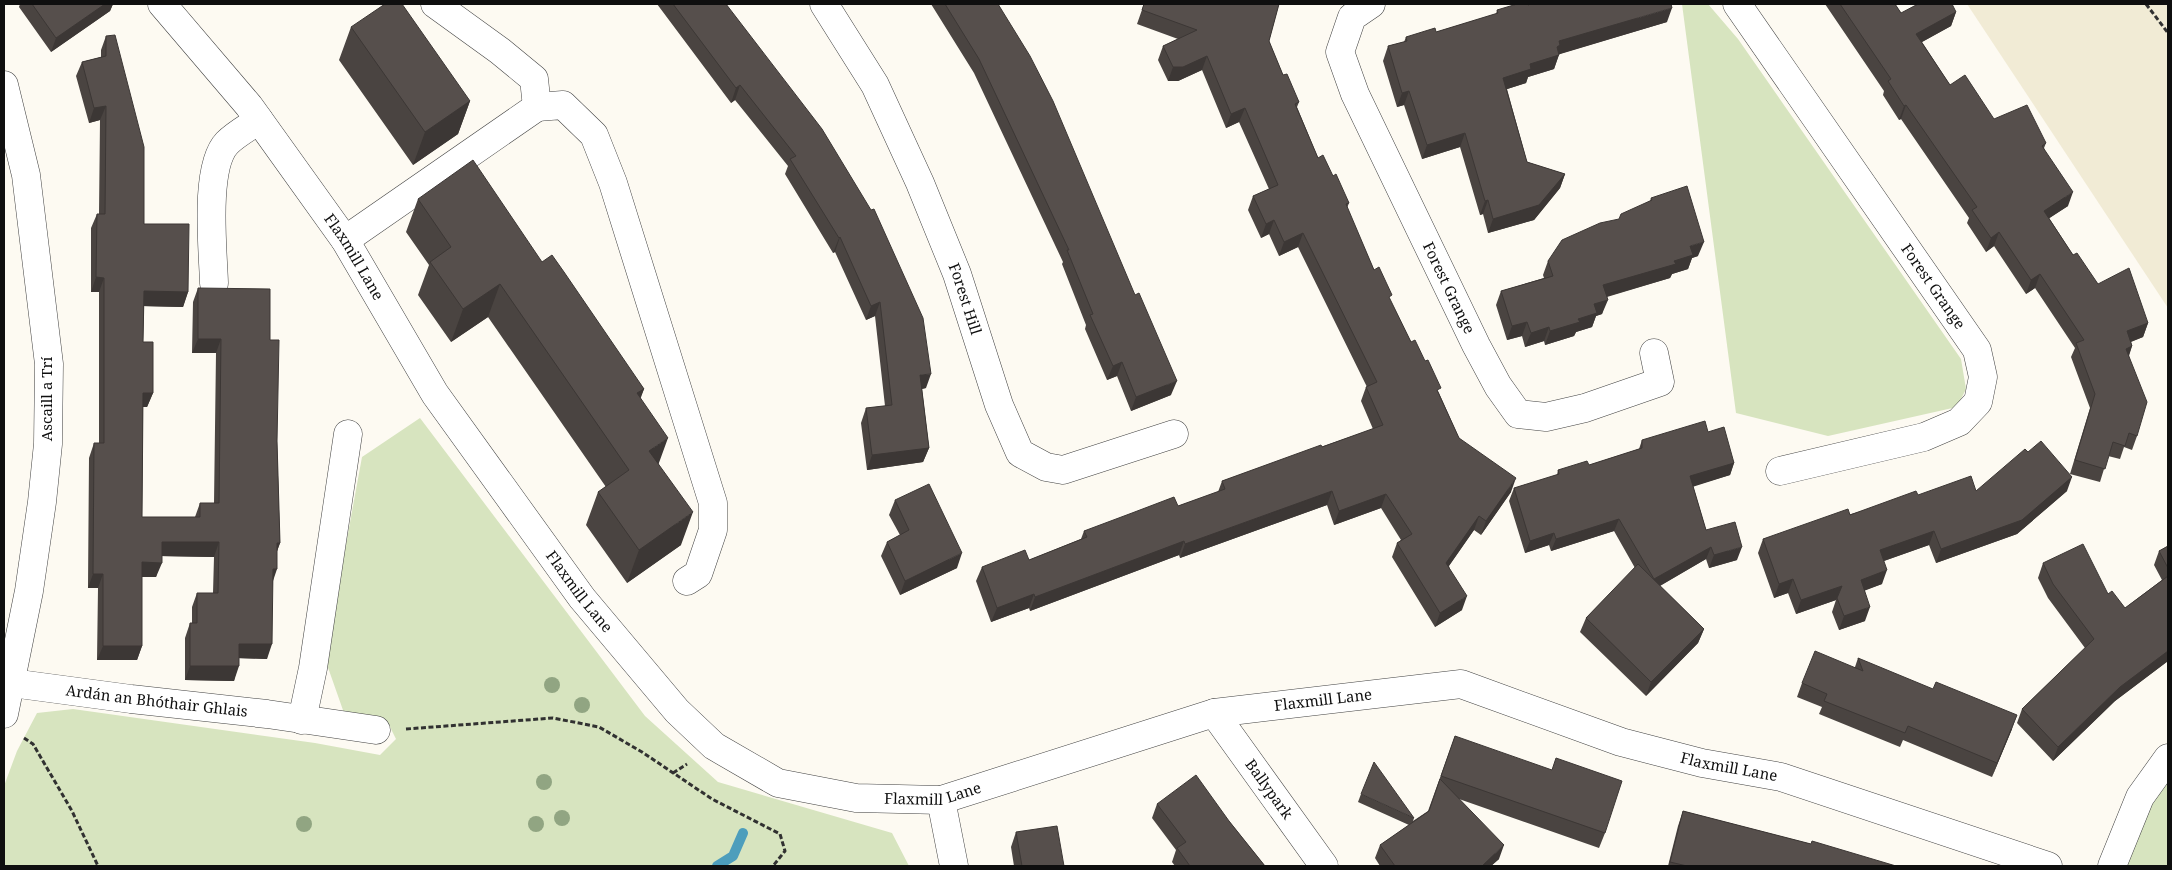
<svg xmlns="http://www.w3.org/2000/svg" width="2172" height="870" font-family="'Noto Serif',serif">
<rect width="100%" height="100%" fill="#fdfaf2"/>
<path fill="#f1ebd5" d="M1967,4h201v304z"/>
<path fill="#d7e4bf" d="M1682,4h26l30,35 223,320 5,30 -9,18 -129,29 -92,-23z
M420,418l225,298 73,66 174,51 17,33h-905v-80l13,-35 20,-38 36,-4 242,34 65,12 16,-16 -9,-18 -43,-8 -19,-54 37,-202z
M2168,774v92h-41l-2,-16z"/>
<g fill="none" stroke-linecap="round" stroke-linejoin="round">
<path stroke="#4d9ebc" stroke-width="10" d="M717,866l16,-10 10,-23"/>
<defs>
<g id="minor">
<path id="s1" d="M162,4l87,102 96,134 90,154 147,204 95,113 37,35 64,37 78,15 85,2 273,-87 247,-29 160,58 81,21 79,14 267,89"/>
<path d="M435,4l65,47 34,28 3,28 26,-2 31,30 19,48 100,320v27l-15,44 -11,7"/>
<path id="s2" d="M824,4l51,81 45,98 37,91 42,131 21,48 26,14 17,3 111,-36"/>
<path id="s3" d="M1371,4l-19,13 -12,35 15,42 121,251 22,41 20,28 28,3 39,-9 75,-26 -6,-29"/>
<path id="s4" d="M1737,4l240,346 6,27 -5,25 -19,20 -35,15 -144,34"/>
<path d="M4,85l22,90 23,189 -1,80 -6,58 -13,89 -25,123"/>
<path d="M345,240l192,-133"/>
<path d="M214,283c-1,-33 -10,-116 13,-140 9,-9 22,-16 32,-23"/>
<path id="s5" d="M4,682l127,17 136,15 109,16"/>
<path id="s6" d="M1214,713l110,153"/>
<path d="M302,720l11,-52 35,-234"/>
<path d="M941,800l13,66"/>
<path d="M2112,866l28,-69 28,-39"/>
</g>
</defs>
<use href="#minor" stroke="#424242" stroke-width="29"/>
<path stroke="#313131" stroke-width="3" stroke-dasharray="5 2.5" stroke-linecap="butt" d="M2146,4l22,29
M406,729l147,-11 46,9 43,25 70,47 68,35 5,17 -12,15
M24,738l9,6 39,67 26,55
M673,773l14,-9"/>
<use href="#minor" stroke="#fff" stroke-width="28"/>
</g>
<g fill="#91a582">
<circle cx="552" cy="685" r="8"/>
<circle cx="582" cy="705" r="8"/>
<circle cx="544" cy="782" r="8"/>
<circle cx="562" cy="818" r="8"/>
<circle cx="304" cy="824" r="8"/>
<circle cx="536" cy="824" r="8"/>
</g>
<path fill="#4a4441" d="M20,4h93l-3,7 -59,41 -32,-45z
M657,4h69l200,384 -4,1 7,59 -6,14 -56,8 -6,-47 5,-15 19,-2 -10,-90 -9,4 -31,-68 -2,1 -48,-79 3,-8 -53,-66 -4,3z
M931,4h67l173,391 -40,16 -14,-35 -10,4 -22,-51 1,-4 -24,-61 1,-2 -89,-189z
M1144,4h135l-10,37 14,34 16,27 -2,5 21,51 15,18 16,27 -2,5 27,62 16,30 21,42 28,51 20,45 52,54 -30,43 -7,-5 -25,36 13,44 -27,17 -43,-70 5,-14 4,-3 -20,-32 -47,17 -7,-20 -147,53 -1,-3 -149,56 -1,-3 -38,14 -15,-41 6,-14 47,-7 52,-21 3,-8 94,-25 40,-14 4,-11 151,-52 -12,-28 5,-14h1l-69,-140 -19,9 -10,-22 -8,4 -13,-28 5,-14 16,-7 -30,-67 -13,6 -24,-58 -24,11h-10l-10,-21 5,-14 15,-7 -41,-15z
M1825,4h70l6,9 55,-1 -5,14 -29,16 28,43 44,34 52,24 -2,5 24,58 -19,12 24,37 25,29 50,39 -5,14 -12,5 1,4 -3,10 8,80 -5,14 -8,-3 -4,12 -12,-3 -8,26 -30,-8 20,-66 -19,-51 4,-9 -40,-60 -9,6 -32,-48 -8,6 -19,-29 2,-5 -68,-99 -2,1 -16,-25 1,-4z
M1528,5l139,17 -108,32 -5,15 -26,8 -2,6 -19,6 20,73 38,12 -5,14 -26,32 -46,13 -5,-19 -3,1 -20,-68 -38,12 -18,-54 -7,2 -14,-46 5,-15 16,-4 2,-5 30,-5 60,-18 1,-4z
M351,27l119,74 -12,33 -45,31 -74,-105z
M106,36l38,188 44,68 -5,15 -39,-1 -1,36 10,51 -6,14h-4l-1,110h53l5,-14h14l2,-150h-24l1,-51 5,-14 72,52 7,101 3,102 -3,8 -4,29 -6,79 -28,-1 -5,23 -49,-1v-42l5,-15h2v-16l5,-14h16l1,-36 -52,-1 -6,21h-14v69l-5,14h-40l1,-72h-10l1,-130 5,-15h5v-151h-8v-64l6,-14h2l1,-94 -11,3 -13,-47 6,-14 19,-5v-7z
M1651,198l47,58 -6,2 -4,11 -16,5 -2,4 -63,19 -5,17 -6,2 -4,11 -16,5 -2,4 -29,9 -1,-4 -19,6 -3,-11 -15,4 -11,-35 5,-14 43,-13 -1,-3 5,-14 102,-60z
M418,199l124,63 102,127 -4,9 41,147 -54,38 -41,-58 12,-33 8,-5 -118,-170 -37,25 -33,-47 11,-30 -23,-33z
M1708,432l26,31 -4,12 -37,11 13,44 31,30 -28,8 -3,-9 -46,27 44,43 -6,14 -52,53 -66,-64 6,-14 49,-50 -21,-37 -63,20 -2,-6 -24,8 -16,-52 5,-13 43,-13 1,-5 31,-5 50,-16 3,-9z
M1976,491h91l-50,43 -81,29 -7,-18 -45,16 -2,23 -17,6v31l-26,9 -7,-18 4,-12 -40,14 -8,-21 -14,5 -16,-45 5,-14 155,-44z
M895,500l62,68 -57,27 -19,-39 6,-14 13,-7 -11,-20z
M2168,546v115l-53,40 -62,60 -36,-38 5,-14 63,-61 -37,-50 -10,-20 5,-15 65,31 17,14 37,-28 -8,-15 5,-14z
M1858,658l154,71 -20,48 -89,-37 -3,7 -81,-33 3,-7 -25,-10 5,-14 53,-16z
M1455,736l150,97 -6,15 -140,-49 40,60 -8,7h-111l-5,-8 5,-13 29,-20 -51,-23 3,-8 53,24 -1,3 15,-10z
M1157,804l72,17 36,45h-90l-3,-4 4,-12 -24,-32z
M1683,811l213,55h-228l10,-40z
M1016,832l48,34h-50l-3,-19z"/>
<path fill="#3c3735" d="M105,4h8l-3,7 -59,41 5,-14z
M1672,8l-5,14 -110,33h2l-5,14 -26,8 -2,6 -28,9 5,-14 27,-14 29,-23z
M1956,12l-5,14 -40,22 5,-14z
M1207,56l-5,14 -24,11h-10l5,-14z
M740,85l-5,15 -4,3 5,-15z
M1409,91l-5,14 -7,2 5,-14z
M470,101l-12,33 -45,31 12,-33z
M1906,105l-5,14 -2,1 5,-14z
M106,106l-6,14 -11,3 5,-15z
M1245,108l-6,14 -13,6 5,-14z
M1465,133l-5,14 -38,12 5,-14z
M1565,174l-5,14 -26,32 -46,13 5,-14z
M2073,192l-5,14 -29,19 5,-14z
M1488,200l-5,14 -3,1 5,-14z
M1274,220l-5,14 -8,4 5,-14z
M1999,232l-5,14 -8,6 5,-14z
M1303,233l-5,14 -19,9 5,-14z
M840,237l-5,15 -2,1 6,-15z
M1704,242l-6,14 -6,2 -4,11 -16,5 -2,4 -72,21 5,-14 71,-24 16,-15z
M2040,274l-5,14 -9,6 5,-14z
M96,277l8,1 -5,14h-8z
M500,284l-12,33 -37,25 12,-33z
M144,291l44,1 -5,15 -44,-1z
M1608,300l-6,14 -6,2 -4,11 -16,5 -2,4 -29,9 5,-14 28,-12 16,-15z
M880,302l-5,14 -9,4 5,-14z
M1527,322l-5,14 -15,4 5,-14z
M2148,323l-5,14 -21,8 5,-14z
M1549,327l-5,14 -19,6 6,-14z
M198,339h23l-5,14h-24z
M2132,346l-5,14 -1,-11z
M1122,362l-5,14 -10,4 6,-14z
M931,374l-5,14 -11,2 5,-15z
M1177,381l-6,14 -40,16 5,-14z
M644,389l-12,33 5,-29z
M143,393h10l-6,14h-9z
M668,438l-12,33 -7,-20z
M929,448l-6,14 -56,8 5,-15z
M1734,463l-4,12 -44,14 4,-13z
M2072,477l-5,14 -50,43 -81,29 5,-14z
M1516,478l-5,14 -30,43 5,-14z
M1332,491l-5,14 -147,53 5,-14z
M1386,494l-5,14 -47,17 5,-14z
M693,512l-12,33 -54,38 12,-33z
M1479,516l-5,14 -33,47 5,-14z
M1619,519l-5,12 -63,20 5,-12z
M1934,531l-5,14 -54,19 5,-14z
M1554,533l-5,12 -24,8 5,-12z
M1184,541l-5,14 -149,56 5,-14z
M162,542h57l-5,15 -58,-1z
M277,543h3l-5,14z
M1711,547l-5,12 -57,33 5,-13z
M1742,547l-5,13 -28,8 5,-13z
M962,553l-5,15 -57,27 5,-14z
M142,562l20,1 -6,14h-19z
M273,569h4l-5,15z
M1887,570l-5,14 -26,10 5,-14z
M93,574h10l-5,14h-10z
M1793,579l-5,14 -14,5 5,-14z
M1842,586l-6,14 -40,14 5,-14z
M1034,594l-5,14 -38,14 6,-14z
M1467,596l-5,14 -27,17 5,-14z
M1870,607l-5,14 -26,9 5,-14z
M1704,629l-6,14 -52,53 5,-14z
M239,644h33l-5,15 -33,-1z
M103,646h39l-5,14h-40z
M2168,651v10l-53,40 -62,60 5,-14 62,-60z
M190,666h49l-5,15 -49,-1z
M2017,715l-5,14 -20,48 5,-14z
M1504,845l-5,14 -8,7h-9z"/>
<path fill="#564f4c" stroke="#3c3735" d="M32,4h73l-49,34z
M385,4h17l68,97 -45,31 -74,-105z
M673,4h53l96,125 49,81 3,-1 49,109 8,56 -11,1 9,73 -57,7 -6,-47 26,-3 -12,-103 -9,4 -31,-69 -1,1 -49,-79 6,-3 -56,-71 -4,3z
M945,4h53l32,52 23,45 82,194 4,-2 38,88 -41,16 -14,-35 -9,4 -23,-51 3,-1 -26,-64h2l-90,-191z
M1144,4h135l-10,37 14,34 4,-1 12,28 -4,2 23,54 5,-3 10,21 3,-2 13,29 -3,1 28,66 5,-3 13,28 -3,2 22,45 4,-2 10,21 3,-1 13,28 -4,2 22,48 57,40 -30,43 -7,-5 -33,47 21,33 -27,17 -43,-70 15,-9 -26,-40 -47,17 -7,-20 -147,53 -1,-3 -149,56 -1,-3 -37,14 -15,-41 43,-17 4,10 58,-23 -3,-6 48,-18 42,-16 4,9 47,-17 -3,-8 99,-36 1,2 61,-22 -17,-38 11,-5 -74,-149 -19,9 -10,-22 -8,4 -13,-28 25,-11 -33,-77 -14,6 -24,-58 -24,11h-10l-10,-21 34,-16 -55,-20z
M1517,4h11v1l3,-1h140l1,4 -113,33 1,4 -3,2 2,8 -29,9 1,5 -28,9 24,84 38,12 -26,31 -46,14 -5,-19 -3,1 -20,-68 -38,12 -18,-54 -7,2 -14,-47 19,-5 -1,-4 29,-9 1,4 62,-19 -1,-3z
M1840,4h55l6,9 17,-9h34l4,8 -40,22 34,51 15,-10 29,44 33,-14 19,38 -4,3 31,46 -29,19 29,44 4,-2 21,31 31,-16 19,55 -21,8 5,15 -6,3 21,53 -10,34 -8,-3 -4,13 -12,-4 -8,27 -30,-9 20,-66 -19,-51 8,-3 -44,-66 -9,6 -32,-48 -8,6 -19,-28 5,-3 -71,-102 -2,1 -16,-25 3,-2z
M115,35l29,112v77h45l-1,68 -44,-1 -1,51h10v51h-10l-1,124h58v-14h19l2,-164h-23v-51l72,1v51h9l-2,101 3,102h-3v26h-4l-1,75h-33v22h-49v-43h7v-30h21l1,-51h-57v21l-20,-1v84h-39v-72h-10l1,-131h10v-165l-8,-1 1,-63h8l1,-108 -12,2 -12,-46 24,-6v-20z
M473,160l69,102 10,-7 12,17 80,117 -7,4 31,45 -19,13 44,61 -54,38 -41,-58 31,-22 -129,-186 -37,25 -33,-47 21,-15 -33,-48z
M1687,186l17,56 -14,4 3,9 -19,6 2,3 -73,21 5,15 -14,4 3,9 -19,6 2,3 -30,9 -1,-4 -18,6 -4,-11 -15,4 -11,-35 52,-15 -5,-15 14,-21 38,-17 19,-4 2,-5 31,-14 -1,-2z
M1705,421l3,11 16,-5 10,36 -44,13 16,54 29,-8 7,25 -28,8 -3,-8 -57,32 -35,-60 -63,20 -2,-6 -24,8 -16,-53 45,-14 -1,-4 29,-9 2,4 53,-17v-8z
M2041,441l31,36 -50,43 -81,29 -7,-18 -54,19 7,20 -26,10 9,27 -26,9 -7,-18 5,-12 -41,14 -8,-21 -14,5 -16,-45 85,-30 2,6 66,-24 2,4 53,-19 5,15 49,-42 3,3z
M929,484l33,69 -57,28 -18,-39 22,-12 -14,-30z
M2083,544l25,50 4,-3 13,17 43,-32v75l-48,36 -62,60 -36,-38 72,-70 -41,-55 -10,-21z
M2168,546v22l-9,-17z
M1638,564l66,65 -53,53 -65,-64z
M1815,651l48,20 -5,-13 75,31 3,-7 81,33 -20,48 -89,-37 -3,7 -81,-32 3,-7 -25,-11z
M1455,736l97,34 4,-12 66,23 -17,52 -164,-57z
M1374,762l40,56 -53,-24z
M1196,775l33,46 36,45h-75l-13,-18 9,-6 -29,-38z
M1440,779l64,66 -22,21h-87l-15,-21 49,-34z
M1683,811l128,33 1,-3 84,25h-209l-17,-4z
M1057,826l7,40h-42l-6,-34z"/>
<g text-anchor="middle" stroke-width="5" stroke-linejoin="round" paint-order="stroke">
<g font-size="15" fill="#0f0f0f" stroke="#fff">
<text dy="5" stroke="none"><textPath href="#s1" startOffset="318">Flaxmill Lane</textPath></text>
<text dy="5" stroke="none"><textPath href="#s4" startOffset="344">Forest Grange</textPath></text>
<text dy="5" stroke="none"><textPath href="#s3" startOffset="320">Forest Grange</textPath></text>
<text dy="5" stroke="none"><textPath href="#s2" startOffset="328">Forest Hill</textPath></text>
<text transform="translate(47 399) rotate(-90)" y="5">Ascaill a Trí</text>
<text dy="5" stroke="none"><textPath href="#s1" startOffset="722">Flaxmill Lane</textPath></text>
<text dy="5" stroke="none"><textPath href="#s1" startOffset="1562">Flaxmill Lane</textPath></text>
<text dy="5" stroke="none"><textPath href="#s5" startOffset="154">Ardán an Bhóthair Ghlais</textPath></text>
<text dy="5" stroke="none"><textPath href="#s1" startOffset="1982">Flaxmill Lane</textPath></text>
<text dy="5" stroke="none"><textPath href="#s6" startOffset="94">Ballypark</textPath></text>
<text dy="5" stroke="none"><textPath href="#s1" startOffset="1158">Flaxmill Lane</textPath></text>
</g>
</g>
<rect width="2172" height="870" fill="none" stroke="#0f0f0f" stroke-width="10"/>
</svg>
